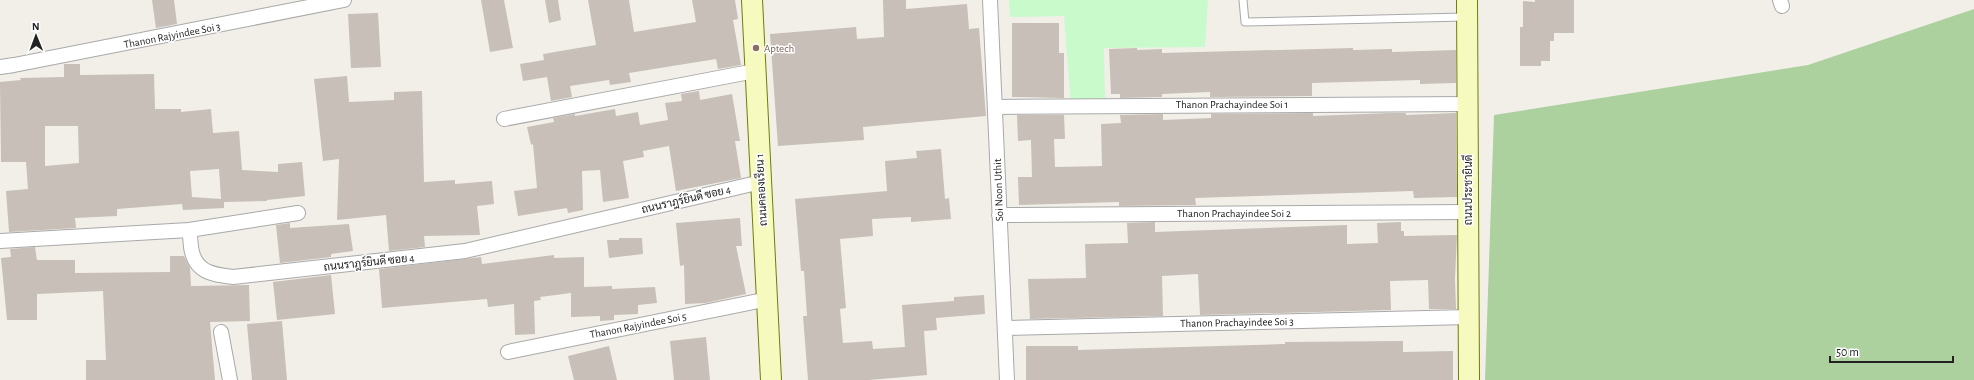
<svg xmlns="http://www.w3.org/2000/svg" width="1974" height="380" font-family="'Alegreya Sans',Sarabun,sans-serif">
<rect width="100%" height="100%" fill="#f2efe9"/>
<path fill="#add19e" d="M1974,9v371h-489l9,-265 314,-50z"/>
<path fill="#c8facc" d="M1009,0h199l-3,47 -101,1 1,50 -34,7 -7,-89 -54,1z"/>
<path fill="#c7bfb8" fill-rule="evenodd" d="M152,0h22l3,24 -21,4z
M481,0h23l9,48 -23,4z
M545,0h13l3,20 -12,3z
M588,0h41l5,32 62,-10 -4,-22h43l3,19 -5,1 8,45 -23,4 -2,-10 -87,14 2,9 -21,3 -1,-5 -39,6 2,11 -21,4 -4,-24 -24,4 -3,-17 24,-4 -1,-6 53,-9z
M883,0h23v9l61,-5 2,25 10,-1 7,88 -123,11 1,13 -86,6 -8,-112 86,-7 1,12 27,-2z
M1535,0h39v33h-20v8h-4v20h-9v5h-21v-39h3v-26l12,1z
M378,13l3,54 -30,1 -3,-54z
M1012,23h47v30h5v45l-52,-1z
M1137,48v2l25,-1v4l191,-5v2l39,-1v3l64,-2v33l-36,1v-4l-108,3v13l-102,1v-5l-48,2v3l-42,1v-4h-9l-2,-45z
M64,64h16v11l74,-1 1,35h26v3l30,-3 2,24 26,-2 3,39 36,2v-8l24,-2 3,34 -38,4v1l-43,1v6l-41,2 -1,-6 -65,5v7l-42,2 1,10 -67,4 -3,-41 22,-2 -2,-27h-25l-1,-80 21,-2 -1,-2 44,-1zM45,126h33l1,37 -34,3zM219,169l2,30 -29,-2 -2,-26z
M347,76l2,26 45,-2v-8l28,-1 2,91 31,-2v4l37,-3 2,23 -17,2 3,29 -56,1 1,11 -36,4 -3,-36 -49,5 2,-61 -16,2 -9,-82z
M699,91l1,9 32,-6 8,47h-5l6,37 -65,13 -7,-45 -26,5 1,6 -21,4 6,37 -26,4 -3,-32 -18,1 1,39 -15,3 -1,-5 -49,8 -4,-25 23,-3 -4,-44 -2,1 -4,-18 27,-5 -1,-4 22,-4v2l40,-7 1,7 22,-4 2,13 28,-5 -3,-17 17,-2 -1,-7z
M1313,113v3l77,-3h16v2l50,-2 1,84 -43,1 -1,-7 -218,7 1,7 -77,1v-4l-100,3 -1,-28h14l-1,-37 -13,1 -1,-26h47l1,24h-11l1,28 47,-1 -1,-42 20,-1 -1,-8 43,-1v6l48,-2v-4z
M941,149l4,50 4,-1 2,21 -40,3v-5l-39,2 1,17 -33,3 6,69 -6,1 3,34 29,-2 1,8 32,-2 -3,-42 52,-4v-4l30,-2 1,19 -49,4 1,12 -13,1 3,44 -58,5h-61l-5,-64h4l-3,-45h-3l-6,-72 92,-8 -2,-30 32,-3 -1,-7z
M740,218l2,28h-6l10,48 -40,9 -21,1 -1,-39 -4,1 -4,-43z
M1155,222v10l192,-7v19l31,-1 -1,-20 24,-1v9h3v5l53,-1 -2,44 1,30h-27l-1,-29 -38,1 1,29 -191,5 -2,-41 -36,2 1,40 -133,3 -2,-40 58,-1 -1,-34 43,-1 -1,-20z
M290,223v5l59,-4 4,27 -22,3v3l-51,6 -4,-38z
M619,238h23l1,16 -34,4 -2,-18h12z
M35,247l2,13h38v13l95,-1v-16h14l6,12 1,18 58,-1 1,36 -40,1 5,58h-129v-20h20l-3,-69 -66,3v26h-30l-6,-62 10,-1 -1,-8z
M554,255v3l30,-1v30l28,-1v3l43,-2 2,16 -19,2v9l-24,1v5l-14,1v-5l-29,1v-24l-31,4 1,3 -7,1 1,33 -20,1 -1,-31 -26,3 -1,-8 -105,9 -3,-39 102,-12 1,7z
M331,275l4,39 -58,6 -4,-38z
M282,321l5,59h-35l-5,-56z
M706,337l4,43h-36l-4,-39z
M1403,341v11l50,-1v29h-427v-34h52v4l207,-6v-2z
M609,346l8,34h-43l-6,-24z"/>
<g fill="none" stroke-linecap="round" stroke-linejoin="round">
<defs>
<path id="lane" d="M1243,0l2,22 220,-5"/>
<path id="street" d="M990,0l17,380
M1780,0l2,6
M0,67l14,-2 330,-65
M995,107l473,-3
M504,119l251,-48
M999,215l469,-3
M189,230l109,-17
M0,241l189,-11c2,8 1,15 3,22 5,21 23,23 41,25l232,-26 296,-69
M1005,328l464,-11
M221,332l9,48
M508,352l260,-53"/>
<path id="secondary" d="M752,0l19,380
M1467,0l2,380"/>
</defs>
<use href="#lane" stroke="#a9a9a9" stroke-width="9"/>
<use href="#street" stroke="#a9a9a9" stroke-width="16"/>
<use href="#secondary" stroke="#707d05" stroke-width="22"/>
<use href="#lane" stroke="#fff" stroke-width="7"/>
<use href="#street" stroke="#fff" stroke-width="14"/>
<use href="#secondary" stroke="#f7fabf" stroke-width="20"/>
</g>
<circle fill="#8d6e63" stroke="#fff" stroke-width="1.5" cx="756" cy="48" r="4"/>
<g text-anchor="middle" stroke-width="3" stroke-linejoin="round" paint-order="stroke">
<g font-size="11" fill="#222" stroke="#fff">
<text transform="translate(172 35) rotate(-11)" y="4">Thanon Rajyindee Soi 3</text>
<text x="1232" y="108">Thanon Prachayindee Soi 1</text>
<text transform="translate(761 190) rotate(-93)" y="4">ถนนคลองเรียน 1</text>
<text transform="translate(998 190) rotate(-92)" y="4">Soi Noon Uthit</text>
<text transform="translate(1468 190) rotate(-90)" y="4">ถนนประชายินดี</text>
<text transform="translate(686 199) rotate(-13)" y="4">ถนนราฎร์ยินดี ซอย 4</text>
<text x="1234" y="217">Thanon Prachayindee Soi 2</text>
<text transform="translate(369 262) rotate(-6)" y="4">ถนนราฎร์ยินดี ซอย 4</text>
<text transform="translate(1237 322) rotate(-1)" y="4">Thanon Prachayindee Soi 3</text>
<text transform="translate(638 325) rotate(-11)" y="4">Thanon Rajyindee Soi 5</text>
</g>
<g font-size="11" fill="#785e54" stroke="#fff" text-anchor="start">
<text x="764" y="52">Aptech</text>
</g>
</g>
<g transform="translate(36 36) rotate(359)" stroke="#ffffff" stroke-width="3" paint-order="stroke">
<path d="M0-3L7 15L0 10L-7 15Z" fill="#222222"/>
<text y="-6" font-size="11" font-weight="bold" text-anchor="middle" fill="#222222">N</text>
</g>
<path d="M1830 356v6h123v-6" fill="none" stroke="#222222" stroke-width="2"/>
<text x="1836" y="356" font-size="12" fill="#222222" stroke="#ffffff" stroke-width="3" paint-order="stroke">50 m</text>
</svg>
